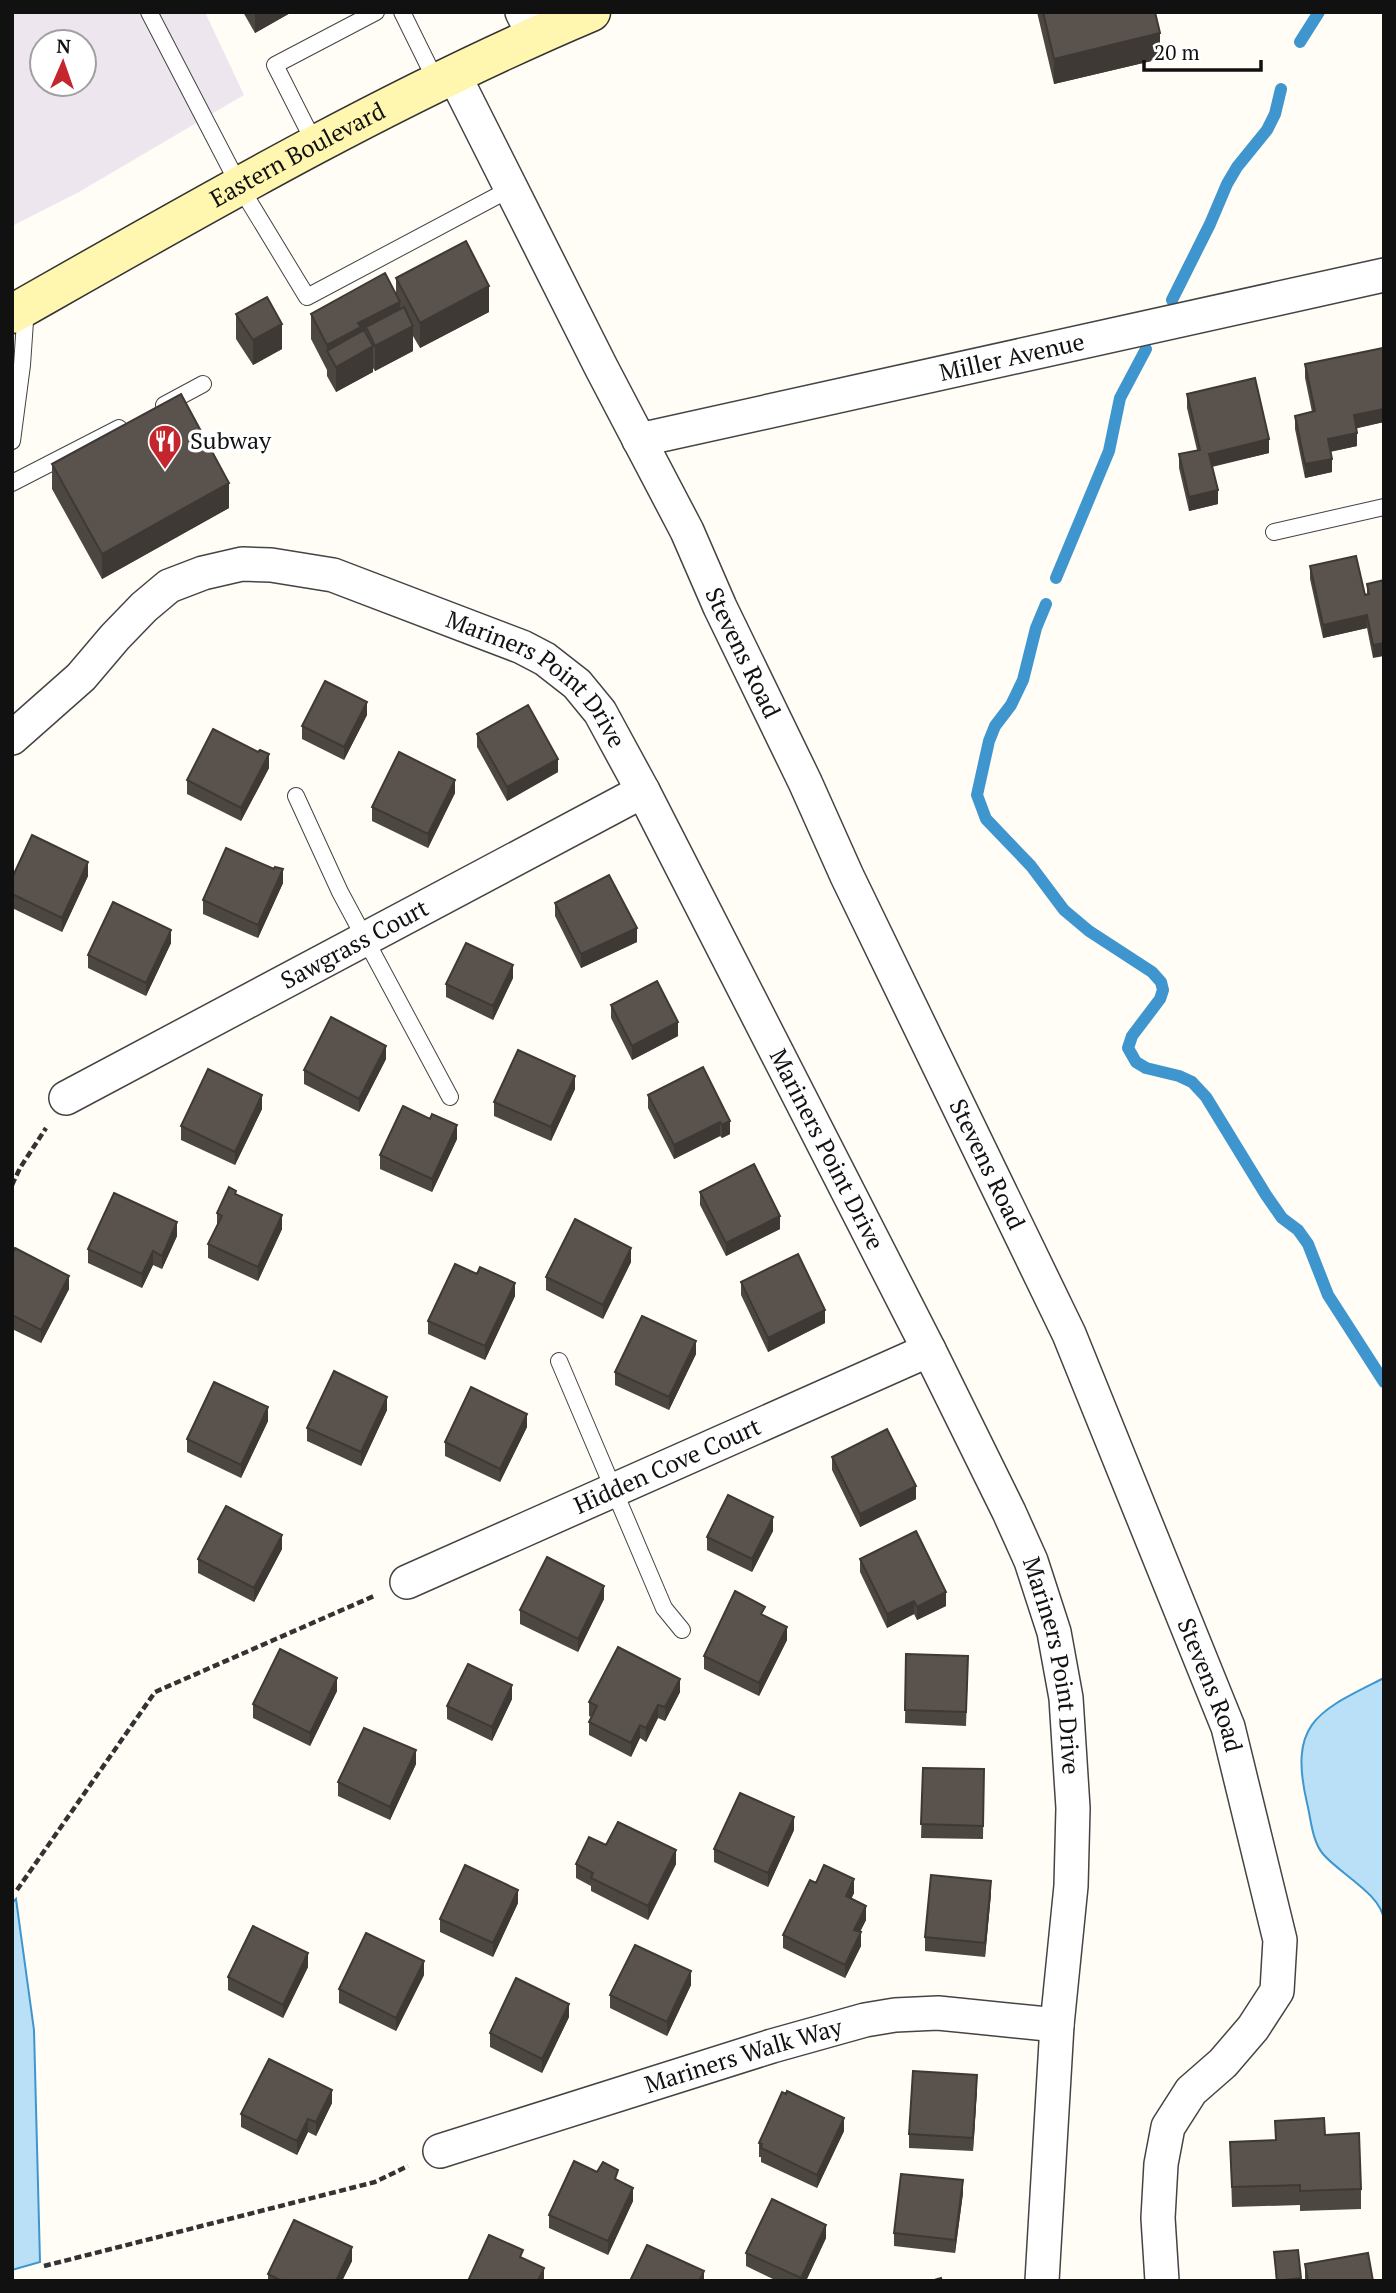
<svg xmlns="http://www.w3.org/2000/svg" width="1396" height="2293" font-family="'PT Serif',serif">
<rect width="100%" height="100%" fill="#fffdf5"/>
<path fill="#eee6ef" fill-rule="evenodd" d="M12,12h193l39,83 -165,97 -67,34zM42,42h42v42h-42z"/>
<path fill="#b9e0f7" stroke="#3f96cf" stroke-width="2" d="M1384,1678v242c-3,-26 -44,-46 -61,-66 -11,-13 -12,-35 -16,-51 -19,-82 12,-92 77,-125z
M16,1899l18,131 6,232 -28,8v-367z"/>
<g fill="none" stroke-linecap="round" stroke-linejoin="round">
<path stroke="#3f96cf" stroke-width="12" d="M1300,42l19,-30
M1172,300l38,-76 17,-40 10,-17 30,-37 8,-16 6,-25
M1056,578l53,-127 11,-53 26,-49
M1046,604l-10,24 -13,52 -12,25 -16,21 -6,15 -12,54 9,24 45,47 33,44 25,21 63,41 9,10 2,8 -3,9 -28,37 -4,12 8,14 10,6 33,8 13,6 14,15 60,98 16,23 16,12 10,14 20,51 56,87"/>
<defs>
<path id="service" d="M149,12l90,173 68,112 205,-109
M402,12l35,71
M315,144l-40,-79 101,-53
M164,405l39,-21
M12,441l10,-76 4,-58
M12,483l107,-55
M1274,532l110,-25
M296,796l44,96 110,205
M559,1361l105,247 18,22"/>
<g id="minor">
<path d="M522,12l12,24"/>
<path id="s1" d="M454,75l147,292 86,164 33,76 85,175 42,94 222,458 159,393 52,213 -3,51 -24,37 -30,35 -32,28 -23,36 -7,37 -3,54 4,63"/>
<path id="s2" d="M639,440l745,-165"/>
<path id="s3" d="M12,738l69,-61 34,-40 29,-30 25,-21 34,-13 39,-9 29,1 62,10 189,72 23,12 32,25 23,28 43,79 286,559 80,162 22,49 23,71 12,66 7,110 -2,78 -14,139 -15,256"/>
<path id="s4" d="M66,1098l577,-307"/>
<path id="s5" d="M407,1582l522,-232"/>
<path id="s6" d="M440,2151l332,-105 93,-26 30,-5 43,-2 119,12"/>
</g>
<g id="secondary">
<path id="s7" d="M12,314c190,-108 378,-217 579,-302"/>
</g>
</defs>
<use href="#service" stroke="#444" stroke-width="18"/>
<use href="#minor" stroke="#444" stroke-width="36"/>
<use href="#secondary" stroke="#333" stroke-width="41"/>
<path stroke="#333" stroke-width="4.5" stroke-dasharray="7 3.5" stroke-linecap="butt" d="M12,1185l8,-17 26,-40
M17,1890l138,-198 219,-96
M44,2266l331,-84 33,-16"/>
<use href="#service" stroke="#fff" stroke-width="16"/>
<use href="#minor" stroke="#fff" stroke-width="33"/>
<use href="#secondary" stroke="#fff6b0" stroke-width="38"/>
</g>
<path fill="#4d4742" d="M243,12h49l-37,21z
M1037,12h118l5,47 -106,25z
M396,278l93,34 -69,36 -7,-12v15l-38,20 -2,-3v4l-37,20 -9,-16v-6l-16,-31v-25l85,-20z
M236,314l46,35 -29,16 -17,-26z
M1384,353v69l-28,6 1,18 -27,6 2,20 -27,6 -10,-49v-13l17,-4 -7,-34v-14z
M1187,394l82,59 -57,14 6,37 -29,7 -10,-43v-14l18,-4 -10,-42z
M52,464l177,44 -127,71 -50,-90z
M1310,566l55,29 2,-1v-10l17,-4 -11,78 -6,-30 -44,10 -13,-59z
M367,715l-23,45 -42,-21v-13z
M477,734l81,38 -51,29 -30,-54z
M269,768l-28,53 -54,-27v-14z
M455,793l-27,55 -56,-27v-14z
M88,876l-26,56 -50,-24v-30z
M283,883l-25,55 -55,-24v-14z
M555,903l82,39 -56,26 -26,-52z
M171,943l-25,53 -58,-28v-13z
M513,978l-20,42 -47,-23v-13z
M611,1005l67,31 -46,24 -21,-42z
M386,1059l-27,53 -55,-28v-14z
M703,1067l27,67 -8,4 -2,-2 -46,23 -26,-51v-13z
M575,1089l-24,52 -57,-25v-14z
M262,1109l-27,56 -54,-25v-14z
M457,1139l-25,53 -52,-23v-14z
M700,1192l80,37 -54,27 -26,-51z
M236,1195l46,34 -24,52 -50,-23v-14l9,-18v-13z
M177,1236l-15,33 -9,-4 -11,23 -54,-25v-14z
M12,1254l57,35 -28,54 -29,-14z
M631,1262l-28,57 -57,-29v-13z
M741,1282l84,41 -57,29 -27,-57z
M515,1296l-30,64 -57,-26v-13z
M696,1354l-27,56 -54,-25v-13z
M387,1410l-26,56 -54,-25v-13z
M268,1421l-27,57 -54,-26v-13z
M527,1427l-27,55 -55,-26v-14z
M832,1457l84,42 -56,28 -28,-57z
M773,1531l-21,41 -45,-22v-13z
M282,1549l-28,53 -56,-29v-14z
M860,1559l86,47 -29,14 -3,-6 -27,14 -27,-56z
M604,1599l-26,53 -58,-28v-14z
M787,1640l-28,56 -55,-27v-13z
M906,1654l62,15 -2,57 -61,-3z
M337,1691l-27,55 -57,-28v-14z
M680,1692l-15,29 -7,-3 -12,24 -6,-4 -9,19 -42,-22v-13l2,-5 -2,-1v-14z
M512,1699l-20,42 -45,-22v-13z
M416,1764l-26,56 -52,-24v-14z
M923,1768l61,1 -1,70 -62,-1z
M794,1830l-26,57 -54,-25v-13z
M606,1845l70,19 -28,56 -57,-29v-5l-15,-8v-14z
M816,1883l38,10 -3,6 15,21 -6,12 1,14 -16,32 -62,-30v-13z
M991,1894l-6,63 -60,-6v-14z
M518,1903l-25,54 -53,-25v-13z
M308,1967l-25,51 -55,-28v-13z
M424,1975l-28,56 -57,-28v-14z
M691,1985l-24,51 -57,-28v-13z
M569,2017l-27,56 -52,-26v-14z
M977,2088l-4,63 -64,-3v-14z
M332,2103l-16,33 -8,-4 -11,23 -56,-28v-13z
M1275,2121l50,14 36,54v20l-61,2v-6l-68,2 -2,-65 45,-2z
M844,2131l-27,57 -56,-26v-5h-2v-14z
M618,2181l15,20 -25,54 -59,-27v-13z
M963,2193l-8,60 -61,-7v-13z
M826,2238l-20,43h-29l-31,-15v-13z
M1298,2250l3,31h-25l-2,-29z
M352,2261l-10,20h-74v-7z
M1305,2264l68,17h-68z"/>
<path fill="#3f3936" d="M255,12h37l-37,21z
M1160,33v26l-106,25v-25z
M489,286v26l-69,36v-25z
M400,302v25h-34v18l-39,6v-6l31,-22z
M282,324v25l-29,16v-25z
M413,326v25l-38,20v-25z
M373,346v26l-37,20v-25z
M1384,409v13l-30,7v-14z
M1357,433v13l-29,6v-13z
M1269,439v14l-60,14v-13z
M1332,459v13l-27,6v-14z
M229,483v25l-127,71v-25z
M1218,490v14l-29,7v-14z
M1367,615v13l-44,10v-13z
M1384,643v13l-11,2v-13z
M367,702v13l-23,45v-13z
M269,754v14l-28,53v-13z
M558,759v13l-51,29v-14z
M455,780v13l-27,55v-14z
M88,862v14l-26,56v-14z
M283,869v14l-25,55v-13z
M637,928v14l-56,26v-14z
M171,930v13l-25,53v-13z
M513,965v13l-20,42v-14z
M678,1022v14l-46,24v-14z
M386,1046v13l-27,53v-13z
M575,1076v13l-24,52v-14z
M262,1095v14l-27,56v-13z
M730,1121v13l-8,4v-13z
M720,1122v14l-46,23v-14z
M457,1125v14l-25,53v-13z
M282,1215v14l-24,52v-14z
M780,1216v13l-54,27v-13z
M177,1222v14l-15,33v-13z
M631,1248v14l-28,57v-14z
M153,1251v14l-11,23v-14z
M69,1276v13l-28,54v-13z
M515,1283v13l-30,64v-14z
M825,1310v13l-57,29v-14z
M696,1341v13l-27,56v-13z
M387,1397v13l-26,56v-14z
M268,1407v14l-27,57v-13z
M527,1414v13l-27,55v-13z
M916,1486v13l-56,28v-13z
M773,1517v14l-21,41v-13z
M282,1535v14l-28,53v-14z
M604,1586v13l-26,53v-13z
M946,1592v14l-29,14v-13z
M914,1601v13l-27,14v-14z
M787,1627v13l-28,56v-13z
M337,1678v13l-27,55v-13z
M680,1679v13l-15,29v-14z
M512,1685v14l-20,42v-14z
M658,1705v13l-12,24v-14z
M640,1725v13l-9,19v-14z
M416,1750v14l-26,56v-13z
M794,1817v13l-26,57v-14z
M676,1850v14l-28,56v-14z
M854,1879v14l-8,17v-14z
M991,1881v13l-6,63v-14z
M518,1890v13l-25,54v-14z
M866,1906v14l-12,23v-13z
M861,1932v14l-16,32v-13z
M308,1953v14l-25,51v-13z
M424,1961v14l-28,56v-13z
M691,1971v14l-24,51v-14z
M569,2004v13l-27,56v-14z
M977,2075v13l-4,63v-13z
M332,2090v13l-16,33v-14z
M844,2118v13l-27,57v-13z
M308,2119v13l-11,23v-14z
M963,2180v13l-8,60v-13z
M633,2188v13l-25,54v-14z
M826,2225v13l-20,43h-5v-3z
M352,2247v14l-10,20h-6z
M544,2268v13h-6z
M704,2271v10h-5z"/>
<path fill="#5a524d" stroke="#3f3936" stroke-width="2" d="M1043,12h112l5,21 -106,26z
M466,241l23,45 -69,37 -24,-45z
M385,273l15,29 -42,21 3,4 -34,18 -16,-31z
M267,297l15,27 -29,16 -17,-26z
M404,307l9,19 -38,20 -9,-19z
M364,330l9,16 -37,21 -9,-16z
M1383,348l1,5v56l-30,6 3,18 -29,6 4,20 -27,5 -10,-48 20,-5 -10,-47z
M1255,378l14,61 -60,15 9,36 -29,7 -10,-43 21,-4 -13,-56z
M181,394l48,89 -127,71 -50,-90z
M1356,556l9,39 4,-1 -2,-10 17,-4v63l-11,2 -6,-30 -44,10 -13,-59z
M325,681l42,21 -23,45 -42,-21z
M528,705l30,54 -51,28 -30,-53z
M213,729l45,23 2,-2 9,4 -28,54 -54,-28z
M399,752l56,28 -27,54 -56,-27z
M32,835l56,27 -26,56 -50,-24v-16z
M226,848l48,21 1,-2 8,2 -25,56 -55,-25z
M609,875l28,53 -56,26 -26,-51z
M113,902l58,28 -25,53 -58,-28z
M466,943l47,22 -20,41 -47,-22z
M657,981l21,41 -46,24 -21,-41z
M331,1017l55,29 -27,53 -55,-29z
M518,1050l57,26 -24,51 -57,-25z
M703,1067l27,54 -8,4 -2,-3 -46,23 -26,-50z
M208,1069l54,26 -27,57 -54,-26z
M403,1106l27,13 2,-5 25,11 -25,54 -52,-24z
M754,1164l26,52 -54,27 -26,-51z
M229,1187l7,4 -1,3 47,21 -24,52 -50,-23 14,-28 -5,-3z
M114,1193l63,29 -15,34 -9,-5 -11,23 -54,-25z
M575,1219l56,29 -28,57 -57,-28z
M15,1248l54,28 -28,54 -29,-15v-61z
M798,1254l27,56 -57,28 -27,-56z
M455,1264l22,10 3,-7 35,16 -30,63 -57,-25z
M642,1316l54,25 -27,56 -54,-25z
M334,1371l53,26 -26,55 -54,-24z
M214,1382l54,25 -27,58 -54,-26z
M471,1387l56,27 -27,55 -55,-27z
M887,1429l29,57 -56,28 -28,-57z
M728,1495l45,22 -21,42 -45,-22z
M226,1506l56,29 -28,53 -56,-29z
M916,1531l30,61 -29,15 -3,-6 -27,13 -27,-55z
M547,1557l57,29 -26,53 -58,-29z
M735,1591l30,16 -4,7 26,13 -28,56 -55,-27z
M618,1647l62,32 -15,28 -7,-2 -12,23 -6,-3 -9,18 -42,-21 8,-16 -8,-4z
M280,1649l57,29 -27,55 -57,-29z
M906,1654l62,2 -2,56 -61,-2z
M468,1664l44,21 -20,42 -45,-21z
M364,1728l52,22 -26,57 -52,-25z
M923,1768l61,1 -1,57 -62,-2z
M740,1793l54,24 -26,56 -54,-24z
M618,1822l58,28 -28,56 -57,-28 2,-5 -17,-9 13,-27 17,8z
M465,1865l53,25 -25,53 -53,-24z
M824,1865l30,14 -8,17 20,10 -12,24 7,2 -16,33 -62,-30 27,-55 6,3z
M931,1875l60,6 -6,62 -60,-6z
M253,1926l55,27 -25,52 -55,-28z
M366,1933l58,28 -28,57 -57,-29z
M635,1945l56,26 -24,51 -57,-27z
M516,1978l53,26 -27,55 -52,-26z
M269,2059l63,31 -16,32 -8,-3 -11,22 -56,-27z
M913,2071l64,4 -4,63 -64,-4z
M787,2091l57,27 -27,57 -56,-27 1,-4 -3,-1 23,-51 4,2z
M1324,2118l1,17 34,-2 2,56 -61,2v-6l-68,2 -2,-45 46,-2 -1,-19z
M574,2161l23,11 6,-10 15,8 -3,9 18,9 -25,53 -59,-26z
M901,2174l62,6 -8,60 -61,-7z
M772,2199l54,26 -25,53 -55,-25z
M294,2220l58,27 -16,34h-54l-14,-7z
M489,2235l34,15 -3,7 24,11 -6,13h-70z
M647,2245l57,26 -5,10h-69z
M1298,2250l3,28 -24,3 -3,-29z
M1368,2253l5,28h-65l-3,-17z
M941,2278l1,3h-11z"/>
<defs>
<symbol id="restaurant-pin" viewBox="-11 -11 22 30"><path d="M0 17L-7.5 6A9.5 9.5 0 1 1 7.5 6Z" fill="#c4262e" stroke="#fff"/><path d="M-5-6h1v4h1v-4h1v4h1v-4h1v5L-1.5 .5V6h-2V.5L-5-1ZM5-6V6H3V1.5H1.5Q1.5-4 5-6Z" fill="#fff"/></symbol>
</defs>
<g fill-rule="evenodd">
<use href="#restaurant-pin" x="146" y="422" width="38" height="52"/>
</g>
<g text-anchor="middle" stroke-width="7" stroke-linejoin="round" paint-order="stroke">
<g font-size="24" fill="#111" stroke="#fff">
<text dy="8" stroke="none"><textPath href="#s7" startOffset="327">Eastern Boulevard</textPath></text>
<text dy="8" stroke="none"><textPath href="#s2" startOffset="382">Miller Avenue</textPath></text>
<text dy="8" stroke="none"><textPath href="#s1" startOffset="646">Stevens Road</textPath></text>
<text dy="8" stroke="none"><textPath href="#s3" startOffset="620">Mariners Point Drive</textPath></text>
<text dy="8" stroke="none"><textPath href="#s4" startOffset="327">Sawgrass Court</textPath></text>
<text dy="8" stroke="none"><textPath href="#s3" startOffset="1185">Mariners Point Drive</textPath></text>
<text dy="8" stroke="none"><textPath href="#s1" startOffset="1213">Stevens Road</textPath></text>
<text dy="8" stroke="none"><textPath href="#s5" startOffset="285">Hidden Cove Court</textPath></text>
<text dy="8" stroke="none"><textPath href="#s3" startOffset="1752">Mariners Point Drive</textPath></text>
<text dy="8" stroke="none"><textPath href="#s1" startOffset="1780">Stevens Road</textPath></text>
<text dy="8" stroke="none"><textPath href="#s6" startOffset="318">Mariners Walk Way</textPath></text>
</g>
<g font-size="24" fill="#111" stroke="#fff" text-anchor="start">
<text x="190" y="449">Subway</text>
</g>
</g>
<rect width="1396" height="2293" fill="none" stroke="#111111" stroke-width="28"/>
<g transform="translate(63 63) rotate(2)"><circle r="33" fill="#ffffff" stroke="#a0a0a0" stroke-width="2"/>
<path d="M0-5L12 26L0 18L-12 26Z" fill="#c4262e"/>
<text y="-10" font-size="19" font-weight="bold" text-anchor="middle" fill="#111111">N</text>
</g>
<path d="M1144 60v10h117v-10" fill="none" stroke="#111111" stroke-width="3.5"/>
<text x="1154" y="60" font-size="21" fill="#111111" stroke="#ffffff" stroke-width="5" paint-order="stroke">20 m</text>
</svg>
